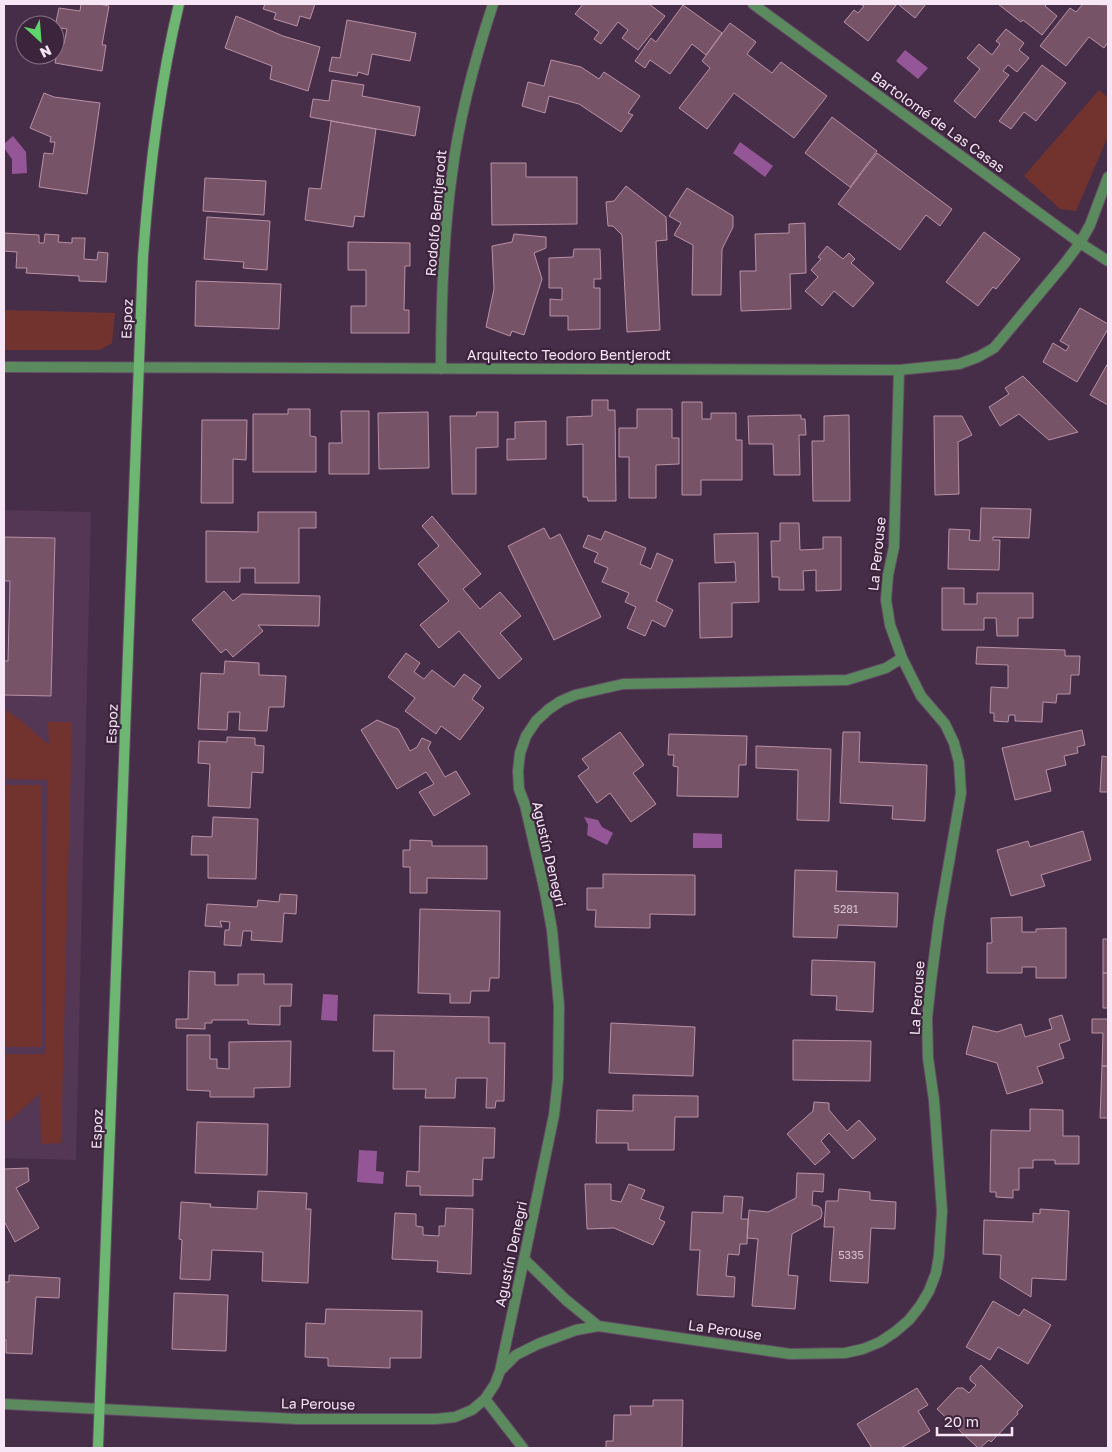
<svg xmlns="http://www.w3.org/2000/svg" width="1112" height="1452" font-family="'Golos Text',sans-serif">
<rect width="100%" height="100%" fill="#472e48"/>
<path fill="#543655" d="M4,510l87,2 -15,648 -72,-2z"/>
<path fill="#72332e" d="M1099,90l9,8v38l-32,75 -16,-2 -36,-33z
M4,310l111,3 -3,30 -12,7h-96z
M4,709l15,10 30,26 -1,-23h24l-11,421 -20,1 -1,-51 -25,23 -11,7v-69h41l2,-274 -43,-1z
M4,785h38v262h-38z"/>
<path fill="#955697" d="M905,50l23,18 -10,11 -22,-18z
M13,136l13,16 1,21 -15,1v-15l-8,-11v-4z
M740,142l33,24 -8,11 -32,-24z
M584,817l14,3 4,7 11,6 -6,12 -20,-10 1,-10z
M693,833l29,1v14h-29z
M323,994l15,1 -1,26 -16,-1z
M359,1150l18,1 -1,20 8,1 -1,12 -26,-2z"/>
<path fill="#775367" stroke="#b991a6" d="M81,4h18l10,2 -7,39h4l-4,26 -47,-8 4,-20 5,1 3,-15 -12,-2 4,-19 21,3z
M265,4h50l-5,15 -10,-3 -3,10 -23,-7 2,-6 -13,-4z
M583,4h66l16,12 -27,34 -16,-12 6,-8 -10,-8 -17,22 -7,-5 5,-7 -24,-18z
M860,4h37l-29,37 -24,-19 10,-12 4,3 6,-7z
M898,4h28l-11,14z
M998,4h49l-2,2 12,10 -15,19 -19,-15 -2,2z
M1083,4l25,1v37l-4,6 -15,-11 -23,29 -26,-20 30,-38 6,4z
M683,5l39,28 -16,22 -14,-11 -22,30 -20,-14 -5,8 -10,-7 16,-23 5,4z
M236,16l47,20 37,11 -12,44 -38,-12 2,-13 -47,-18z
M347,20l69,13 -6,28 -38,-7 -4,21 -10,-3 -1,4 -28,-5 3,-14 8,1z
M730,23l26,19 -9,12 25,19 9,-11 46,34 -33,42 -60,-45 -27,36 -28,-21 31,-40 -8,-7z
M1006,29l18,14 -5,7 10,8 -12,14 -9,-7 -5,6 6,4 -34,43 -21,-17 26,-32 -13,-11 12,-14 13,11 8,-11 -4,-3z
M551,60l30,7 18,12 5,-7 36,24 -12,17 5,2 -12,17 -42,-28 -30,-8 -4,17 -23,-7 6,-24 16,4z
M1042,65l24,18 -30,38 -12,-9 -13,17 -12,-8z
M332,80l32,5 -2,11 58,11 -5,29 -105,-19 3,-18 16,2z
M44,93l10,4 46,6 -13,91 -48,-7 5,-34 9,1 2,-12h-5l1,-5 -21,-9z
M832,117l45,34 -27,36 -45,-34z
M331,121l45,8 -12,88 -9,-1 -2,11 -48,-7 4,-32 12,1z
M877,153l75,56 -12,17 -14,-11 -26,35 -62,-46z
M491,163h35v14h51v47l-85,1z
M205,178l61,3 -2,34 -61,-4z
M626,186l40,31 1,23 -11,1 4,89 -33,2 -5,-97 -9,-9h-5l-2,-24 8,-1z
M687,188l46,28v11l-11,22 -1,46h-29l1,-50 -19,-10 7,-12 -12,-7z
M207,217l63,4 -3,49 -24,-2 1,-6 -40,-3z
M805,223l1,50 -16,1 1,35 -50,2 -1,-40h16l-1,-37 34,-1v-9z
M984,232l36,27 -24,30 -3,-2 -15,19 -32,-24z
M4,233l35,2v8h5l1,-9 14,1 -1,7 14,1v-5h13l-1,21 13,1 1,-8 10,1 -2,29 -27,-1v-5l-53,-3 1,-5h-11l1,-16 -13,-1z
M514,234l32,3v11l-12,5 8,26 -18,56 -12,-4 -2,5 -24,-9 8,-38 -2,-43 20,-4z
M348,242l62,1v23h-5l-1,44h5v23h-58v-27h15v-36h-18z
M827,246l16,13 6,-6 6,6 -4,4 23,20 -21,24 -19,-16 -12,15 -17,-15 13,-14 -7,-7 10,-11 -3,-2z
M574,249h26l1,30h-7v9h6v41l-32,1v-14h-18v-17l12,1v-12h-13v-30l24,-1z
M196,281l85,3 -2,45 -84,-3z
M1080,308l28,16v5l-31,53 -34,-20 10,-19 13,8 3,-5 -9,-5z
M1108,363v42l-18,-10z
M1023,376l55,56 -29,8 -30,-26 -19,12 -11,-19 20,-13 -4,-6z
M592,400h16v10h7l1,91h-28l-1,-4h-4v-53l-16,1v-28l25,-1z
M682,402h20v17h9v-6h25v27h6v40h-41v15h-19z
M288,409h22v27l6,1v35h-63v-58h35z
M637,409h35v29h7v26l-23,1v33h-27v-41h-10v-29h18z
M341,411h28v63h-40v-31h13z
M428,412l1,56 -50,1 -1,-56z
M477,412h21v35l-22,1v46h-24l-2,-78h26z
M801,415v4h4l1,16h-7l1,40h-26l-1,-31h-24l-1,-28z
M849,415l1,86h-37l-1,-60h12v-25z
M934,416h28l10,19 -14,7 1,52 -24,1z
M202,420h45l-1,40 -13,-1v44h-32z
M546,421v38l-39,1v-21h8v-17z
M981,508l50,1 -2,29 -36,-1v3h7l-1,30 -51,-1 1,-40 21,1 -1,10 11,1z
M258,512h58v16h-17v55h-44v-15h-15v14h-34v-51l52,1z
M432,516l49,58 -18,15 17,20 20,-17 21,24 -21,17 22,26 -23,20 -40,-48 -20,17 -19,-23 29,-24 -31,-37 21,-18 -17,-20z
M780,523h19l1,27 23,-1v-12h18v53l-25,1v-21l-13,1 1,19h-25v-13h-7l-1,-36h9z
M544,528l6,11 10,-5 41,83 -47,23 -46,-94z
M605,531l41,17 -6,16 11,5 6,-16 16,7 -17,41 17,9 -8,17 -13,-7 -7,16 -18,-8 9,-21 -11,-5 4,-9 -27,-11 6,-14 -14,-6 4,-9 -15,-6 5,-12 13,5z
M758,533l1,69 -27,1v34l-32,1 -1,-55 37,-1 -1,-20 -20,1 -1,-29z
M4,537l51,1 -4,158 -47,-1v-34h4l2,-80h-6z
M942,588h22v16h13v-11h56v25h-15v18h-21l-1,-18h-12v12h-42z
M224,591l9,10 9,-7 78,2 -1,30 -61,-1 5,6 -30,26 -7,-8 -5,4 -29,-33z
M977,647l88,3v6h15l-1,19h-8l-1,19h-13l-1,9 -13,-1 -1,20 -27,-1v-6h-6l-1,7 -14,-1v-8h-4l1,-26 17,1v-23l-32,-1z
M406,653l14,10 -6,9 10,7 8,-9 22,17 10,-13 17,12 -9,13 12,9 -24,32 -19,-14 -5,8 -31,-23 10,-13 -27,-21z
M225,661l34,2v12l27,1 -2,31h-15l-2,24 -28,-1 1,-18h-12l-1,18 -29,-1 3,-56 23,1z
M377,720l21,9 12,22 7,-4 5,-9 9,4 -3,6 17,29 11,-6 14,23 -36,22 -15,-24 15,-8 -8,-12 -29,17 -36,-59z
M1082,730l3,15 -8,2 1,6 -14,3 2,9 -20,5 5,21 -36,9 -13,-52z
M620,732l24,33 -11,8 23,31 -25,18 -21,-29 -13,10 -19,-27 11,-8 -7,-9z
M843,732h17l-1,30 68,3 -2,56 -33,-2 1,-13 -53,-3z
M669,734l78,2 -1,29h-7l-1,32 -61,-1 1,-29 -5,-1 1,-11h-6z
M227,737l28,1v7l9,1 -1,27 -11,-1 -2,36 -42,-2 2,-42 -12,-1 1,-22 28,1z
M756,746l75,3 -2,72 -32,-1 1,-50 -42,-2z
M1102,756l6,1v35h-8z
M213,817l45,2 -2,60 -48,-1v-23h-17l1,-19 20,1z
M1083,831l8,29 -50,15 4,11 -34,10 -14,-46 31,-9 2,6z
M410,840l22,1v5h55v33l-60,-1v15h-17v-26h-7v-17h7z
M795,870l42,1 -1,20 62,2 -1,34 -59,-2 -1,13 -44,-1z
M603,874l92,1v40l-45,-1v14l-55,-1 1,-17h-9v-22h16z
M280,894l17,1 -1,19 -12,-1 -2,29 -31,-2 1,-9h-9l-2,15 -17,-1 1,-15h4l1,-8 -10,-1 2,6 -17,-1 2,-22 50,3 1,-7 21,2z
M420,909l80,2 -1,67h-9l-1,13h-18l-1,12h-20v-9l-32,-1z
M1022,917v15h14v-3l30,-1v50h-30v-11h-14v6h-35v-30h5l-1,-25z
M1103,939h5v34h-5z
M812,960l63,2 -2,50 -37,-2 1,-14 -26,-1z
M189,971l26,1v13h23v-11h26v10h28l-1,22h-11v19l-32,-1v-4h-36v3h-7v6l-29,-1v-9h12z
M1103,973h5v35h-5z
M374,1015l115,2v26h16l-1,58h-8l-1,7h-9l1,-30h-31l-1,20h-30l1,-9h-33l1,-38h-21z
M1062,1015l8,25 -11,4 5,14 -27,9 6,16 -36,11 -10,-31 -31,-9 7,-28 24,6 24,-8 4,13 27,-8 -3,-10z
M1092,1019h16v47h-6l1,-33h-11z
M611,1023l84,4 -2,49 -84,-3z
M187,1035h23v24h7v9l12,1v-27l62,-1 -1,46 -36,1v9h-44v-6l-23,-1z
M793,1040l78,1 -1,40 -77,-1z
M1102,1066h6v52h-8z
M633,1095l65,1v21h-23l-1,33h-46v-7h-32l1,-33 36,1z
M814,1102l15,1v7l18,21 12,-11 17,19 -23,20 -24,-26 -8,8 9,11 -15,13 -28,-31 26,-23z
M1030,1109l33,1v26h16v28h-24v-4h-22v8h-14v22h-6v8l-17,-1v-5h-6l1,-62 39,1z
M197,1122l71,2 -1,51 -72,-2z
M420,1126l75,2 -1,30h-11l-1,22 -9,-1v17l-53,-1v-9h-14l1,-15 12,1z
M28,1168l1,13 -13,7 23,40 -24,14 -11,-21v-52z
M797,1173l27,1 -1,18 -10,-1 -1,14 6,1 3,2 1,5 -1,5 -29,16 -4,41 10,1 -3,33 -43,-3 6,-67 -11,-1 2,-28 19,2 28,-14z
M585,1184h26v16l10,2 8,-18 16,6 -4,9 23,8 -5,12 6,3 -12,23 -39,-17 -27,1z
M839,1189l31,3v8l26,2 -1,27 -24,-1 -3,55 -38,-2 4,-54h-10l2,-26h12z
M258,1191l49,2 -1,16h5l-3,74 -46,-2 1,-29 -51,-2 -2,30 -30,-1 2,-39 -3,-1 2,-37 30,2 -1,3 47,2z
M724,1196l19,1 -2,22h7l-1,25h-7l-1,11 -11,-1 -2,22 9,1 -1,20 -37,-2 3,-45h-10l2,-38 31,1z
M446,1208l27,1 -2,65 -34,-2 1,-11 -46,-2 3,-46 21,1v12l7,1v8l16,1v-10h6z
M1040,1209l29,2 -3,69 -34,-2 -1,19 -31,-19 1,-23 -18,-1 1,-34 49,2v-9l7,1z
M9,1275l51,3 -1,20 -23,-1 -4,57 -26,-1v-13h-2v-58h5z
M174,1293l54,2 -2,56 -54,-2z
M993,1301l26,15 5,-7 27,16 -23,39 -30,-17 -8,13 -24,-13z
M326,1309l96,2 -1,47h-31v10l-62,-2v-8l-23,-1 1,-34 19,1z
M981,1365l42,41 -6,6 1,2 -27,28 -2,-2 -9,8h-2l-41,-39 20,-21h6l6,5 7,-8 -6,-5v-3z
M917,1388l11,17 -10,6 12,20 -29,17h-29l-15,-24z
M653,1400h30l-1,48h-76v-7h7l1,-26h17l-1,-9h23z"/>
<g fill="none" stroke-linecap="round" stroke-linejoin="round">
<defs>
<path id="street" d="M753,4l327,239 28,18
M4,367l895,3 60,-6 19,-7 16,-9 71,-85 15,-20 10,-18 18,-48
M441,369c0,-64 2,-131 11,-195 7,-57 23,-115 41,-170
M524,1259l42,41 32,26
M500,1371l24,-112 30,-144 4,-36 1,-73 -7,-76 -7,-38 -20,-87 -6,-16 -1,-18 2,-18 6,-17 10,-15 13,-12 12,-8 14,-6 48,-11 224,-4 39,-12 16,-10
M485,1399l38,49
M4,1404l293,15h139l19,-2 17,-7 13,-11 10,-15 5,-13 16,-16 22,-11 38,-14 22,-4 192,28 55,-1 18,-4 17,-7 15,-10 14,-12 11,-14 9,-15 7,-18 3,-17 3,-45 -8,-111 -6,-42 -1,-40 4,-37 8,-61 22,-127 -2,-31 -5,-19 -9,-19 -24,-28 -19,-38 -12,-33 -4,-25 2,-25 6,-28 5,-177"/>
<path id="secondary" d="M98,1448l45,-1191c6,-85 16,-170 36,-253"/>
</defs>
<use href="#street" stroke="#634b64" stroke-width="12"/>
<use href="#secondary" stroke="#634b64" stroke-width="12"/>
<use href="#street" stroke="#5c8a5f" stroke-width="10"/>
<use href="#secondary" stroke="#6db772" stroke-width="10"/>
</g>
<g text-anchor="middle" stroke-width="4.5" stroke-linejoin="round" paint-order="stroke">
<g font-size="11" fill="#d6c1d2">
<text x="846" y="913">5281</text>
<text x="851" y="1259">5335</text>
</g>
<g font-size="14" fill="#f6e6f6" stroke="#3c243d">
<text transform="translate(938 122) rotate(36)" y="5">Bartolomé de Las Casas</text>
<text transform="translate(436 213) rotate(-85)" y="5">Rodolfo Bentjerodt</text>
<text transform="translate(127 319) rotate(-88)" y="5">Espoz</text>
<text x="569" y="360">Arquitecto Teodoro Bentjerodt</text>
<text transform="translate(877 554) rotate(-84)" y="5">La Perouse</text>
<text transform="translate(112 724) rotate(-88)" y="5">Espoz</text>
<text transform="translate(549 854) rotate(77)" y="5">Agustín Denegri</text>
<text transform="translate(917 998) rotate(-86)" y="5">La Perouse</text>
<text transform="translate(97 1129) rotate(-88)" y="5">Espoz</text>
<text transform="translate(511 1254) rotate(-78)" y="5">Agustín Denegri</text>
<text transform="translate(725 1330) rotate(8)" y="5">La Perouse</text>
<text transform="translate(318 1404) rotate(1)" y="5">La Perouse</text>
</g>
</g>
<rect width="1112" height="1452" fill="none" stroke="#f6e6f6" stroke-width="10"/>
<g transform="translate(40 40) rotate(154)"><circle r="24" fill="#3c243d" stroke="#867287"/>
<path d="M0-4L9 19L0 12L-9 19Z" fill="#5ed56c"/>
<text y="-8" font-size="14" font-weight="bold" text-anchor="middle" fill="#f6e6f6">N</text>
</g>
<path d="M937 1427v8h75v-8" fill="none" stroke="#f6e6f6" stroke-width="2.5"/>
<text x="944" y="1427" font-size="15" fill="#f6e6f6" stroke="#3c243d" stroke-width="4" paint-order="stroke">20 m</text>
</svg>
